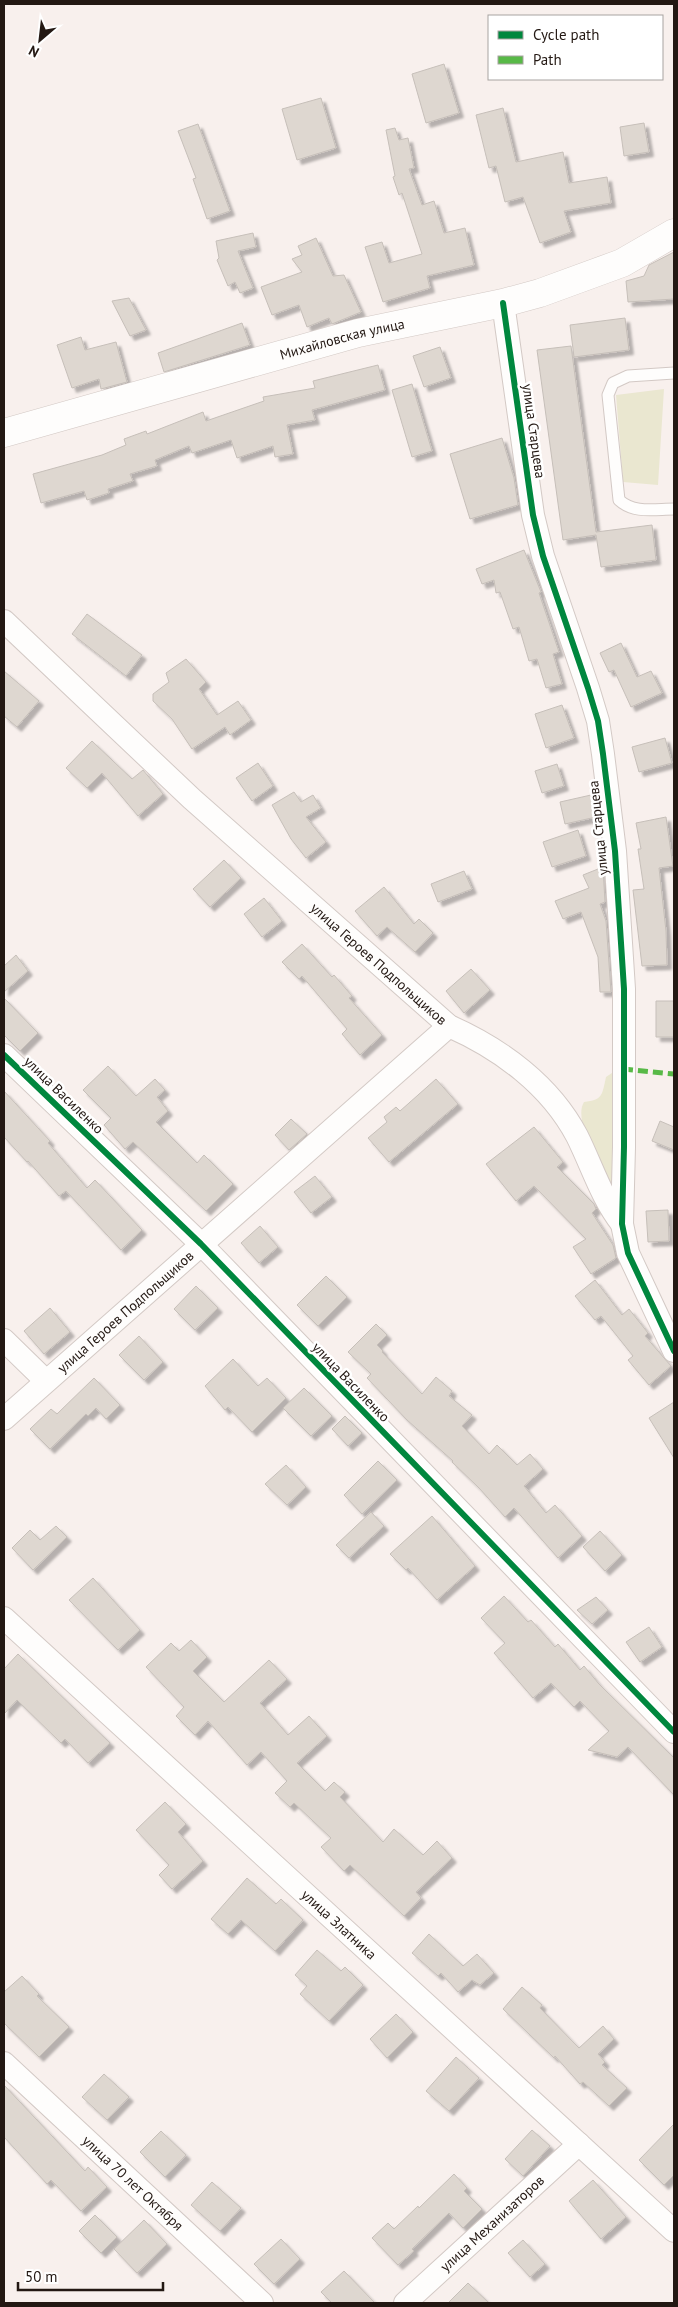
<svg xmlns="http://www.w3.org/2000/svg" width="678" height="2307" font-family="'PT Sans',sans-serif">
<defs>
<filter id="shadow"><feDropShadow dx="4.5" dy="4.5" stdDeviation="1" flood-color="#0004"/></filter>
</defs>
<rect width="100%" height="100%" fill="#f8f0ed"/>
<path fill="#eae7d0" d="M664,389l-6,96 -35,-3 -7,-87z
M612,1073l3,2 3,100 -6,14c-9,-20 -40,-68 -28,-87 19,-2 18,-7 22,-25z"/>
<path fill="#ded7d0" stroke="#c6bfb9" filter="url(#shadow)" d="M444,64l15,49 -33,10 -14,-49z
M321,98l15,50 -39,12 -15,-51z
M503,108l13,54 47,-10 6,31 38,-6 4,26 -47,8 7,21 -31,11 -17,-46 -18,5 -9,-36 -7,2 -13,-53z
M644,123l5,29 -25,4 -4,-29z
M198,124l32,87 -23,8 -14,-40 3,-1 -18,-47z
M395,128l4,12 9,-2 6,30 -5,1 13,36 12,-4 10,32 21,-5 9,37 -47,11 3,12 -47,14 -18,-55 17,-5 7,21 33,-9 -20,-61 -3,2 -6,-18 2,-1 -9,-46z
M253,233l3,14 -18,4 15,37 -13,5 -5,-11 -7,4 -11,-26 2,-2 -3,-17z
M316,238l17,38 11,-1 17,37 -29,12 -3,-6 -22,9 -8,-22 -27,10 -11,-28 41,-15 -10,-13 10,-4 -4,-9z
M674,252v47l-46,3 -2,-21 18,-5 5,-11z
M129,298l17,32 -16,6 -18,-35z
M625,318l4,32 -55,7 -4,-32z
M242,323l8,22 -86,27 -6,-19z
M81,337l4,13 31,-8 11,40 -26,7 -2,-10 -27,9 -15,-43z
M571,346l25,186 56,-7 4,35 -55,7 -5,-32 -33,5 -26,-190z
M440,347l11,31 -27,9 -11,-31z
M378,365l7,25 -73,20 3,10 -28,5 6,29 -18,3 -2,-11 -36,12 -6,-18 -39,13 -3,-7 -34,14 2,6 -27,8 3,7 -25,8 1,4 -22,7 -3,-9 -43,12 -8,-29 69,-19 24,-10 -2,-6 22,-8 1,3 56,-22 3,9 58,-20 -1,-4 52,-9 -2,-7z
M412,384l20,67 -20,6 -20,-67z
M502,438l12,40 4,27 -48,14 -20,-65z
M524,550l17,42 -2,1 20,59 -6,2 9,30 -16,4 -9,-29 -8,2 -10,-34 -6,2 -13,-37 -4,1 -2,-13 -12,4 -6,-15z
M87,614l55,41 -16,21 -54,-42z
M621,643l16,34 14,-6 11,22 -31,14 -17,-37 -5,2 -9,-19z
M186,659l20,23 -7,7 18,26 21,-14 13,19 -21,15 -5,-8 -33,22 -20,-30 -19,-18v-7l16,-12 -3,-9z
M4,671l35,30 -22,26 -13,-11z
M562,705l12,33 -28,10 -11,-34z
M665,738l7,25 -33,9 -7,-25z
M92,741l40,38 11,-9 20,24 -25,22 -36,-43 -15,15 -21,-20z
M258,763l15,23 -21,15 -16,-23z
M557,764l7,22 -22,7 -7,-22z
M294,792l7,10 12,-7 8,13 -15,9 20,25 -20,16 -15,-19 -19,-34z
M591,795l5,22 -31,7 -5,-22z
M666,817l7,49 -14,2 7,63 1,34 -25,1 -9,-76 11,-1 -6,-40h3l-5,-26z
M578,830l8,26 -34,11 -9,-25z
M224,860l17,18 -31,29 -17,-18z
M603,867l2,35 -5,2 6,17 5,71h-11l-2,-35 -17,-45 -18,7 -8,-18 34,-13 -6,-13z
M464,871l8,18 -34,13 -7,-18z
M384,887l30,37 5,-5 14,14 -18,19 -28,-25 -10,9 -22,-25z
M264,898l18,23 -20,16 -18,-23z
M302,944l30,33 2,-2 18,21 -3,2 33,37 -22,20 -18,-21 5,-5 -45,-53 -3,3 -17,-17z
M16,955l12,16 -24,21v-26z
M471,969l19,21 -26,23 -18,-22z
M4,998l34,35 -18,18 -16,-16z
M656,1001h18v36h-18z
M108,1066l28,30 19,-17 10,11 -8,7 11,14 -12,11 41,41 7,-8 29,29 -27,27 -73,-69 -8,7 -21,-24 7,-7 -28,-28z
M436,1079l22,25 -69,58 -21,-24 19,-16 -3,-5 12,-10 4,4z
M4,1091l46,50 -2,2 39,45 8,-8 47,50 -21,20 -55,-59 -7,5 -31,-35 -1,1 -23,-25z
M291,1119l16,15 -18,16 -14,-15z
M660,1121l14,6v23l-22,-9z
M534,1127l29,35 -6,5 37,37 2,5 -4,4 21,32 3,13 -25,16 -18,-27 13,-8 -52,-53 -18,15 -30,-37z
M315,1176l17,21 -21,16 -17,-21z
M668,1210l1,31 -21,1 -2,-31z
M260,1226l18,21 -19,16 -18,-20z
M326,1276l21,21 -29,29 -21,-21z
M595,1280l27,35 7,-6 19,24 -3,3 26,30 -22,19 -21,-25 5,-4 -32,-40 -6,4 -20,-24z
M196,1286l22,22 -23,22 -21,-21z
M50,1308l20,24 -26,22 -20,-23z
M376,1324l11,11 -10,10 6,6 -1,1 40,42 14,-17 16,14 -3,5 23,19 -10,11 27,28 8,-9 20,20 13,-11 13,15 -19,17 22,27 9,-8 27,31 -24,22 -44,-50 -9,9 -26,-29 -27,-26 1,-1 -46,-41 -40,-42 4,-4 -23,-22z
M139,1336l24,26 -19,18 -25,-25z
M233,1359l25,27 9,-8 19,20 -34,34 -24,-25 -3,3 -20,-24z
M94,1378l26,27 -14,14 -10,-11 -8,8 -2,-2 -36,35 -20,-20 21,-20 6,5z
M304,1388l28,28 -21,20 -28,-28z
M674,1402v56l-25,-40z
M345,1416l17,17 -14,13 -16,-17z
M378,1461l19,19 -35,34 -18,-19z
M286,1465l20,22 -19,18 -22,-21z
M371,1512l13,14 -35,32 -13,-13z
M432,1516l43,50 -38,34 -29,-32 -2,2 -16,-16z
M56,1526l11,11 -34,33 -21,-22 18,-18 10,10z
M600,1531l22,24 -17,16 -22,-24z
M93,1578l47,52 -22,20 -49,-50z
M504,1596l24,26 3,-2 24,27 3,-3 22,26 4,-4 15,18 75,74v37l-46,-48 -11,10 -29,-7 21,-19 -29,-30 -6,6 -23,-24 -18,15 -39,-45 11,-10 -24,-25z
M596,1597l12,13 -16,14 -15,-14z
M649,1627l13,20 -22,15 -14,-20z
M191,1640l16,17 -14,14 31,31 45,-42 18,19 -27,24 28,32 21,-19 18,20 -30,27 28,28 9,-9 11,10 -5,5 43,45 11,-13 29,26 14,-14 15,17 -36,34 5,6 -17,18 -54,-51 -6,6 -23,-24 10,-9 -37,-35 -4,4 -15,-14 12,-12 -26,-29 -14,13 -39,-44 -13,14 -19,-19 8,-9 -38,-40 25,-24 8,8z
M18,1654l92,89 -22,20 -23,-24 -4,4 -44,-43 -13,14v-45z
M165,1802l21,22 -8,8 25,29 -31,28 -13,-14 10,-10 -33,-35z
M247,1878l29,26 5,-5 22,21 -28,31 -34,-31 -13,14 -17,-15z
M429,1934l34,32 14,-12 17,19 -14,12 -8,-5 -14,12 -17,-19 -3,3 -26,-23z
M317,1950l24,21 4,-4 18,18 -34,36 -29,-27 7,-8 -12,-11z
M22,1976l17,18 -2,2 32,31 -30,30 -35,-34v-31z
M522,1987l20,18 -2,3 39,40 24,-22 11,13 -16,15 7,8 -3,3 25,23 -18,18 -26,-24 -3,2 -25,-28 -1,2 -51,-49z
M396,2014l17,18 -26,26 -17,-19z
M456,2057l23,21 -30,33 -23,-20z
M104,2074l25,23 -22,23 -25,-23z
M4,2085l81,86 3,-4 19,20 -26,24 -30,-31 -4,4 -43,-47z
M674,2124v51l-10,10 -25,-25z
M532,2130l18,16 -27,30 -18,-17z
M161,2131l25,24 -21,22 -25,-25z
M454,2174l13,14 -3,3 18,18 -19,19 -14,-15 -37,36 2,2 -16,14 -26,-27 16,-15 6,6 24,-23 1,2z
M593,2180l33,37 -25,22 -32,-38z
M212,2182l29,26 -21,23 -29,-26z
M95,2215l22,22 -16,16 -22,-22z
M144,2220l23,24 -30,29 -23,-24z
M281,2239l19,20 -26,25 -20,-20z
M523,2240l22,24 -15,13 -22,-24z
M344,2271l31,32h-43l-11,-11z
M468,2283l21,20h-41z"/>
<g fill="none" stroke-linecap="round" stroke-linejoin="round">
<defs>
<path id="service" d="M674,373l-46,3 -15,7 -5,12 11,105c15,14 36,9 55,9"/>
<g id="minor">
<path d="M503,303l30,212 10,41 45,132 10,33 5,33 12,97 9,138v158l-2,77 6,29 46,98"/>
<path id="s1" d="M4,621l188,178 257,227c52,23 101,59 128,110 15,30 24,61 45,88"/>
<path d="M4,1055l197,189 473,488"/>
<path d="M4,1340l42,41"/>
<path id="s2" d="M4,1419l445,-393"/>
<path id="s3" d="M4,1618l670,613"/>
<path id="s4" d="M4,2063l258,240"/>
<path id="s5" d="M405,2303l174,-159"/>
</g>
<g id="tertiary">
<path id="s6" d="M4,433l354,-100 145,-30 37,-10 82,-30 52,-30"/>
</g>
</defs>
<use href="#service" stroke="#d3c9c5" stroke-width="13"/>
<use href="#minor" stroke="#d3c9c5" stroke-width="24"/>
<use href="#tertiary" stroke="#d3c9c5" stroke-width="29"/>
<use href="#service" stroke="#fefdfc" stroke-width="11"/>
<use href="#minor" stroke="#fefdfc" stroke-width="22"/>
<use href="#tertiary" stroke="#fefdfc" stroke-width="28"/>
<path stroke="#58b947" stroke-width="5" stroke-dasharray="10 5" stroke-linecap="butt" d="M623,1069l51,5"/>
<defs>
<path id="cycleway" d="M503,303l30,212 10,41 45,132 10,33 5,33 12,97 9,138v158l-2,77 6,29 46,98
M4,1055l197,189 473,488"/>
</defs>
<use href="#cycleway" stroke="#fff" stroke-width="9"/>
<use href="#cycleway" stroke="#00873e" stroke-width="6"/>
</g>
<g text-anchor="middle" stroke-width="5" stroke-linejoin="round" paint-order="stroke">
<g font-size="14" fill="#231813" stroke="#fff">
<text dy="5" stroke="none"><textPath href="#s6" startOffset="351">Михайловская улица</textPath></text>
<text transform="translate(534 431) rotate(82)" y="5">улица Старцева</text>
<text transform="translate(598 828) rotate(-96)" y="5">улица Старцева</text>
<text dy="5" stroke="none"><textPath href="#s1" startOffset="508">улица Героев Подпольщиков</textPath></text>
<text transform="translate(64 1095) rotate(44)" y="5">улица Василенко</text>
<text dy="5" stroke="none"><textPath href="#s2" startOffset="162">улица Героев Подпольщиков</textPath></text>
<text transform="translate(351 1382) rotate(46)" y="5">улица Василенко</text>
<text dy="5" stroke="none"><textPath href="#s3" startOffset="454">улица Златника</textPath></text>
<text dy="5" stroke="none"><textPath href="#s4" startOffset="176">улица 70 лет Октября</textPath></text>
<text dy="5" stroke="none"><textPath href="#s5" startOffset="118">улица Механизаторов</textPath></text>
</g>
</g>
<rect width="678" height="2307" fill="none" stroke="#231813" stroke-width="10"/>
<rect x="488" y="15" width="175" height="65" fill="#ffffff" stroke="#a7a3a1"/>
<rect x="498" y="31" width="25" height="8" fill="#00873e" stroke="#a7a3a1"/>
<text x="533" y="40" font-size="15" fill="#231813">Cycle path</text>
<rect x="498" y="56" width="25" height="8" fill="#58b947" stroke="#a7a3a1"/>
<text x="533" y="65" font-size="15" fill="#231813">Path</text>
<g transform="translate(40 40) rotate(208)" stroke="#ffffff" stroke-width="4" paint-order="stroke">
<path d="M0-4L9 19L0 12L-9 19Z" fill="#231813"/>
<text y="-8" font-size="14" font-weight="bold" text-anchor="middle" fill="#231813">N</text>
</g>
<path d="M18 2282v8h145v-8" fill="none" stroke="#231813" stroke-width="2.5"/>
<text x="25" y="2282" font-size="15" fill="#231813" stroke="#ffffff" stroke-width="4" paint-order="stroke">50 m</text>
</svg>
